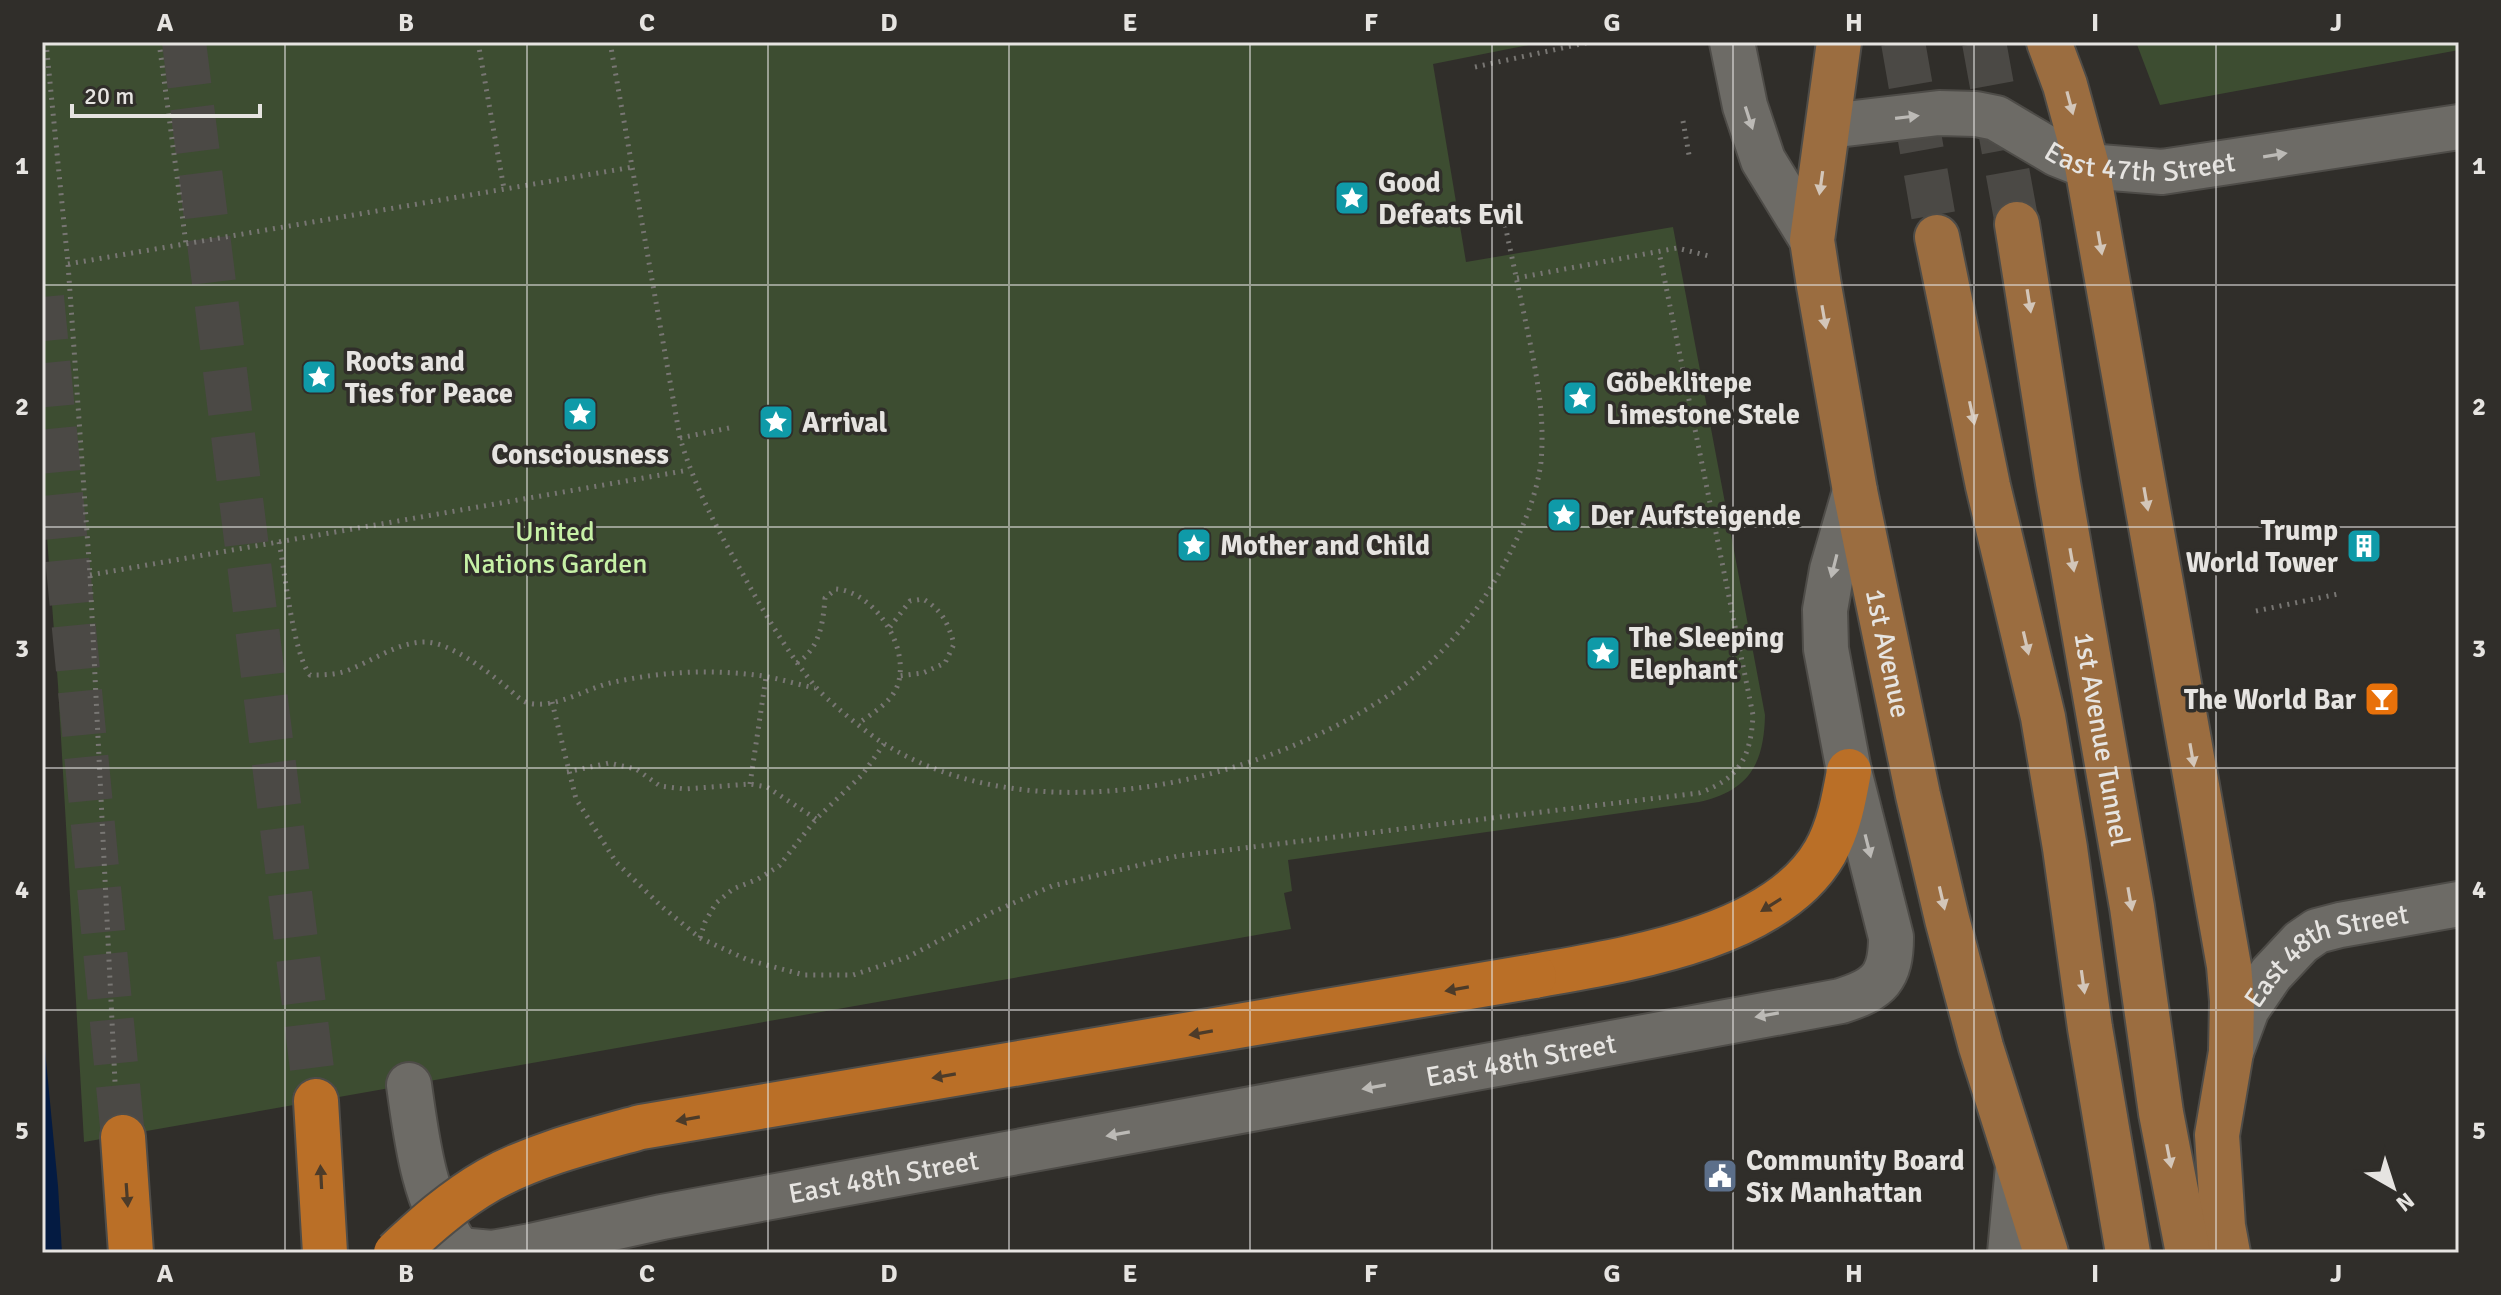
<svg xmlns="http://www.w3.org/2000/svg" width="2501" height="1295" font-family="Signika,sans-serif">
<rect width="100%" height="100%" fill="#302e2a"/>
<path fill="#3d4d31" d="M42,42h1502l-111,22 33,198 207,-35 92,488c-1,49 -16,76 -66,87l-411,58 4,31 -8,2 7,36 -1207,213 -26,-457 -16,-215z
M2136,42h323v8l-299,55z"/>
<path fill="#041b42" d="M42,1018l16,168 4,67h-20z"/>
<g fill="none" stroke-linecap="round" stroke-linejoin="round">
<path stroke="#4b4945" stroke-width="44" stroke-dasharray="44 22" stroke-linecap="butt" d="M1903,42l34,195
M1984,42l33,182"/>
<path stroke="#4b4945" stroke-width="44" stroke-dasharray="44 22" stroke-linecap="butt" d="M184,42l132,1059
M42,297l81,840"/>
<defs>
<g id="minor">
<path d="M1732,42l13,64 18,54 49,80"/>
<path id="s1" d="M1829,126l110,-13 37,1 20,4 61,36 30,12 75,6 297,-45"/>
<path id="s2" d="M2231,1052l16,-43 24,-35 30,-32 16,-11 23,-6 119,-21"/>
<path d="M409,1085c8,56 14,113 47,161"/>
<path id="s3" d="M459,1250l33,3 39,-7 131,-29 1179,-216c38,-12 50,-23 50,-64l-42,-166 -23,-122 -1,-39 7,-40 23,-79"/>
<path d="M2010,1253l8,-87"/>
</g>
<g id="major">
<path id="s4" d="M1839,42l-27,198 7,46 36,205 63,304 29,124 34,128 65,206"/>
<path d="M2049,42l16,43 22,81 142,800 3,35 -1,51 -14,83 6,91 5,27"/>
<path id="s5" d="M2017,224l41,259 74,424 29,206 27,140"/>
<path d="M1937,237l51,249 55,231 22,131 25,180 38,225"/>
</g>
<path id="highway" d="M1534,976c89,-16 241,-37 291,-124 14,-25 19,-53 24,-81
M316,1101l9,152
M123,1137l8,116"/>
</defs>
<use href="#minor" stroke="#4e4c48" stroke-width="48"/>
<use href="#major" stroke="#4e4c48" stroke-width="48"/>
<use href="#highway" stroke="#4e4c48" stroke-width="48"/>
<path stroke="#787673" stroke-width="5" stroke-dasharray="2 6" stroke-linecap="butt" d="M46,42l22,222 22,311 25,507
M159,42l27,202
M478,42l26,147
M610,42l70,396c14,47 36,89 60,131 22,40 45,80 74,116 11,14 55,50 72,60 147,89 363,41 500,-48 53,-33 94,-86 122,-140 15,-29 29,-63 33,-95 4,-45 -4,-86 -13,-129 -8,-38 -16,-75 -24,-113
M1475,67l115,-25
M1683,121l6,34
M68,264l565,-97
M1517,278l160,-30 32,8
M680,438l49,-10
M279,542c6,30 14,111 31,133 12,0 24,0 36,-4 25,-9 51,-29 79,-29 24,0 61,28 79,43 11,8 16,18 30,19 26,2 52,-15 76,-21 48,-11 97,-14 145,-8 20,2 40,9 60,13
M90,575l599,-105
M2256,611l82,-17
M890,627l20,-26 13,-2c19,11 25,24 31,45l-9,19 -22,10 -24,3
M797,663c23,-15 26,-40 28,-65l11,-9c38,3 74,57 62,95 -5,17 -25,29 -39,39
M552,702l24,97 40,63 45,44 39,32 48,22 56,15h49l55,-18 85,-45 59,-26 126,-30 521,-63c40,-14 52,-36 54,-78l-94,-463
M567,772l42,-9 27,6 24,17 25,3 65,-5 17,3 49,32
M750,784l16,-107
M700,938l5,-16 11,-19 17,-14 25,-10 21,-13 37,-47 46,-44 22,-31"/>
<use href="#minor" stroke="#6d6b66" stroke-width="44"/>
<use href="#major" stroke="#9b6d40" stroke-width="44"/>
<use href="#highway" stroke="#ba6f27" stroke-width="44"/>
<defs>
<path id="highway-bridge" d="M396,1253c29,-27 58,-53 93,-73 47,-26 101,-39 152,-53l893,-151"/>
</defs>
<use href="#highway-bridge" stroke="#4e4c48" stroke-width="48" stroke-linecap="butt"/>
<use href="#highway-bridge" stroke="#ba6f27" stroke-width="44"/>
</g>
<defs><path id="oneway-solid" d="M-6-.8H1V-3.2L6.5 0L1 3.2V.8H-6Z" transform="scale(2)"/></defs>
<g fill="#d3c6b9">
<use href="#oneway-solid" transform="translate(2070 103) rotate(75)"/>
<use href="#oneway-solid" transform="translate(1821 183) rotate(98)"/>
<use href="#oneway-solid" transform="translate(2100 243) rotate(80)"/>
<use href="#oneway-solid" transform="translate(2029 301) rotate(81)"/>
<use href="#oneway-solid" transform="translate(1824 317) rotate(80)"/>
<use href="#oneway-solid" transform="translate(1972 413) rotate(78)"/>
<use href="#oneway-solid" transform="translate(2146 499) rotate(80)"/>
<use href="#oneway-solid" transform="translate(2072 560) rotate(80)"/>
<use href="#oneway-solid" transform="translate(2026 643) rotate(77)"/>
<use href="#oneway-solid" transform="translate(2192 755) rotate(80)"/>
<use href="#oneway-solid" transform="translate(1942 898) rotate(77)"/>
<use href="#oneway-solid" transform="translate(2130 899) rotate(80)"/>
<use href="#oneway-solid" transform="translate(2083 982) rotate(82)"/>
<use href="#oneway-solid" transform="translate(2169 1156) rotate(79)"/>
</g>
<g fill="#bcbab6">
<use href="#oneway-solid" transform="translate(1907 117) rotate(-7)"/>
<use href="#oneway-solid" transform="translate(1749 118) rotate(72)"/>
<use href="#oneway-solid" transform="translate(2275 155) rotate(-9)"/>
<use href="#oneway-solid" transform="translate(1834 566) rotate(104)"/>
<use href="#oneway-solid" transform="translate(1868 846) rotate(76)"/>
<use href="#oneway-solid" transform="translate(1767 1015) rotate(170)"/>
<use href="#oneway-solid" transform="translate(1374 1087) rotate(170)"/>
<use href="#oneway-solid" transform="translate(1118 1134) rotate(170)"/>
</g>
<g fill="#4c3b29">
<use href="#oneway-solid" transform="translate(1771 905) rotate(148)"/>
<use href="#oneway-solid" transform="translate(1457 989) rotate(170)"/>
<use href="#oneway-solid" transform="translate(1201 1033) rotate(170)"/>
<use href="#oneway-solid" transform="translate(944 1076) rotate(170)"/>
<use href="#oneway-solid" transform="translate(688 1119) rotate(170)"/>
<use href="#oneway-solid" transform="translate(321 1177) rotate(-93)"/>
<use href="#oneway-solid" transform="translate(127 1195) rotate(86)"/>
</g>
<path fill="none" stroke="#e6e4e1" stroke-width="2" stroke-opacity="0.55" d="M285,42v1211M527,42v1211M768,42v1211M1009,42v1211M1250,42v1211M1492,42v1211M1733,42v1211M1974,42v1211M2216,42v1211M42,285h2417M42,527h2417M42,768h2417M42,1010h2417"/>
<defs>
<symbol id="sight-square" viewBox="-11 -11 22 22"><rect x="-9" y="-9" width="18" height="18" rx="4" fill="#0f9aa8" stroke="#302e2a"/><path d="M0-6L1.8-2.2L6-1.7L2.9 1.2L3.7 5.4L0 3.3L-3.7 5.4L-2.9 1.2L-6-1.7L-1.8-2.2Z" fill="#fff"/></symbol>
<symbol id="building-square" viewBox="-11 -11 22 22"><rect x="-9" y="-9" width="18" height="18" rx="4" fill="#0f9aa8" stroke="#302e2a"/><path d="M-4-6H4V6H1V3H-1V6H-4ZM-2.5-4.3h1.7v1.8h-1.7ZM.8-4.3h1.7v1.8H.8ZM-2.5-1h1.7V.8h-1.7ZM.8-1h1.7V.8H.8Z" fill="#fff"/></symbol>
<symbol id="bar-square" viewBox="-11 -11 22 22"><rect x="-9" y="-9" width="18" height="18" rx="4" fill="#e8710a" stroke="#302e2a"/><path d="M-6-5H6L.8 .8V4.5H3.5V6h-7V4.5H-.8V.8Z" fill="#fff"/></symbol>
<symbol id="civic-square" viewBox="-11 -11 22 22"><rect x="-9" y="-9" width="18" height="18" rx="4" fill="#5c6f8a" stroke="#302e2a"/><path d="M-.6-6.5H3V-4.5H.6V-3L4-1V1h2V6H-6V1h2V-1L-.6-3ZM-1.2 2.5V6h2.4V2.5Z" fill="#fff"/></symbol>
</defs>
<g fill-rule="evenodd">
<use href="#sight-square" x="1332" y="178" width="40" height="40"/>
<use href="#sight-square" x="299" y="357" width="40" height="40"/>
<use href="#sight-square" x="1560" y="378" width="40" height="40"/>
<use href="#sight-square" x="560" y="394" width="40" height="40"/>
<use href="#sight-square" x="756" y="402" width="40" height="40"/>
<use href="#sight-square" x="1544" y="495" width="40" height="40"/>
<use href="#sight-square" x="1174" y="525" width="40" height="40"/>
<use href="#building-square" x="2344" y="526" width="40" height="40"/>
<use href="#sight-square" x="1583" y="633" width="40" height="40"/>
<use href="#bar-square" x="2362" y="679" width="40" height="40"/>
<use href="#civic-square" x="1700" y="1156" width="40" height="40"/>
</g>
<g text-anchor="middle" stroke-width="7" stroke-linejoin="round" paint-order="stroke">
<g font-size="28" fill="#e6e4e1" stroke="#302e2a">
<text dy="10" stroke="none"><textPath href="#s1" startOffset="324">East 47th Street</textPath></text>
<text dy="10" stroke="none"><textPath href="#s4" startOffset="620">1st Avenue</textPath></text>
<text dy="10" stroke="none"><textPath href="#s5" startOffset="522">1st Avenue Tunnel</textPath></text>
<text dy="10" stroke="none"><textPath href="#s2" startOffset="148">East 48th Street</textPath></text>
<text dy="10" stroke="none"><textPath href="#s3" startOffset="1080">East 48th Street</textPath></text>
<text dy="10" stroke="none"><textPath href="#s3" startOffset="432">East 48th Street</textPath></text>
</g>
<g font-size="28" font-weight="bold" fill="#e6e4e1" stroke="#302e2a" text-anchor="start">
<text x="1378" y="192">Good<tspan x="1378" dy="32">Defeats Evil</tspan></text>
<text x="345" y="371">Roots and<tspan x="345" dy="32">Ties for Peace</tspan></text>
<text x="1606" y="392">Göbeklitepe<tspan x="1606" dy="32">Limestone Stele</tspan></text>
<text x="802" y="432">Arrival</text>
<text x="580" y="464" text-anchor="middle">Consciousness</text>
<text x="1590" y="525">Der Aufsteigende</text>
<text x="2338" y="540" text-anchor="end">Trump<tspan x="2338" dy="32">World Tower</tspan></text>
<text x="1220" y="555">Mother and Child</text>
<text x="1629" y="647">The Sleeping<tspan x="1629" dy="32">Elephant</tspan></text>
<text x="2356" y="709" text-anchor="end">The World Bar</text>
<text x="1746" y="1170">Community Board<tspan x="1746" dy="32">Six Manhattan</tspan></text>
</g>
<g font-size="28" fill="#c6f1a6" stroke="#302e2a">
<text x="555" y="541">United<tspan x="555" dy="32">Nations Garden</tspan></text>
</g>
</g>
<rect width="2501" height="1295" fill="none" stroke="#302e2a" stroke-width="88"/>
<g transform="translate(2393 1187) rotate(141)" stroke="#302e2a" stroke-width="6" paint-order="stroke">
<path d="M0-6L14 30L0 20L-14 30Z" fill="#e6e4e1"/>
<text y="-12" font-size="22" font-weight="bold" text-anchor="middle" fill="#e6e4e1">N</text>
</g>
<path d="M72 104v12h188v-12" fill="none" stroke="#e6e4e1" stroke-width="4"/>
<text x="84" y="104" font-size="24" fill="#e6e4e1" stroke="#302e2a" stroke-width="6" paint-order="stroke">20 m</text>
<rect x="44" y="44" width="2413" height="1207" fill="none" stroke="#e6e4e1" stroke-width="3"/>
<g font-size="26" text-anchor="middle" font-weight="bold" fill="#e6e4e1">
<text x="165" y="31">A</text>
<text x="406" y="31">B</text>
<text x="647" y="31">C</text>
<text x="889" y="31">D</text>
<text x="1130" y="31">E</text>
<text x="1371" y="31">F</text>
<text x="1612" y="31">G</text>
<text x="1854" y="31">H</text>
<text x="2095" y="31">I</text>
<text x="2336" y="31">J</text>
<text x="22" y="174">1</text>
<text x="2479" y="174">1</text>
<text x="22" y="415">2</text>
<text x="2479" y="415">2</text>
<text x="22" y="657">3</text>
<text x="2479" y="657">3</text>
<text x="22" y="898">4</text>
<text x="2479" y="898">4</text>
<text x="22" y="1139">5</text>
<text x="2479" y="1139">5</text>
<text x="165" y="1282">A</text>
<text x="406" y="1282">B</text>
<text x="647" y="1282">C</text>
<text x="889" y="1282">D</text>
<text x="1130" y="1282">E</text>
<text x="1371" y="1282">F</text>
<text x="1612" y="1282">G</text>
<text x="1854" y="1282">H</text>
<text x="2095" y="1282">I</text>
<text x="2336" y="1282">J</text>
</g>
</svg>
